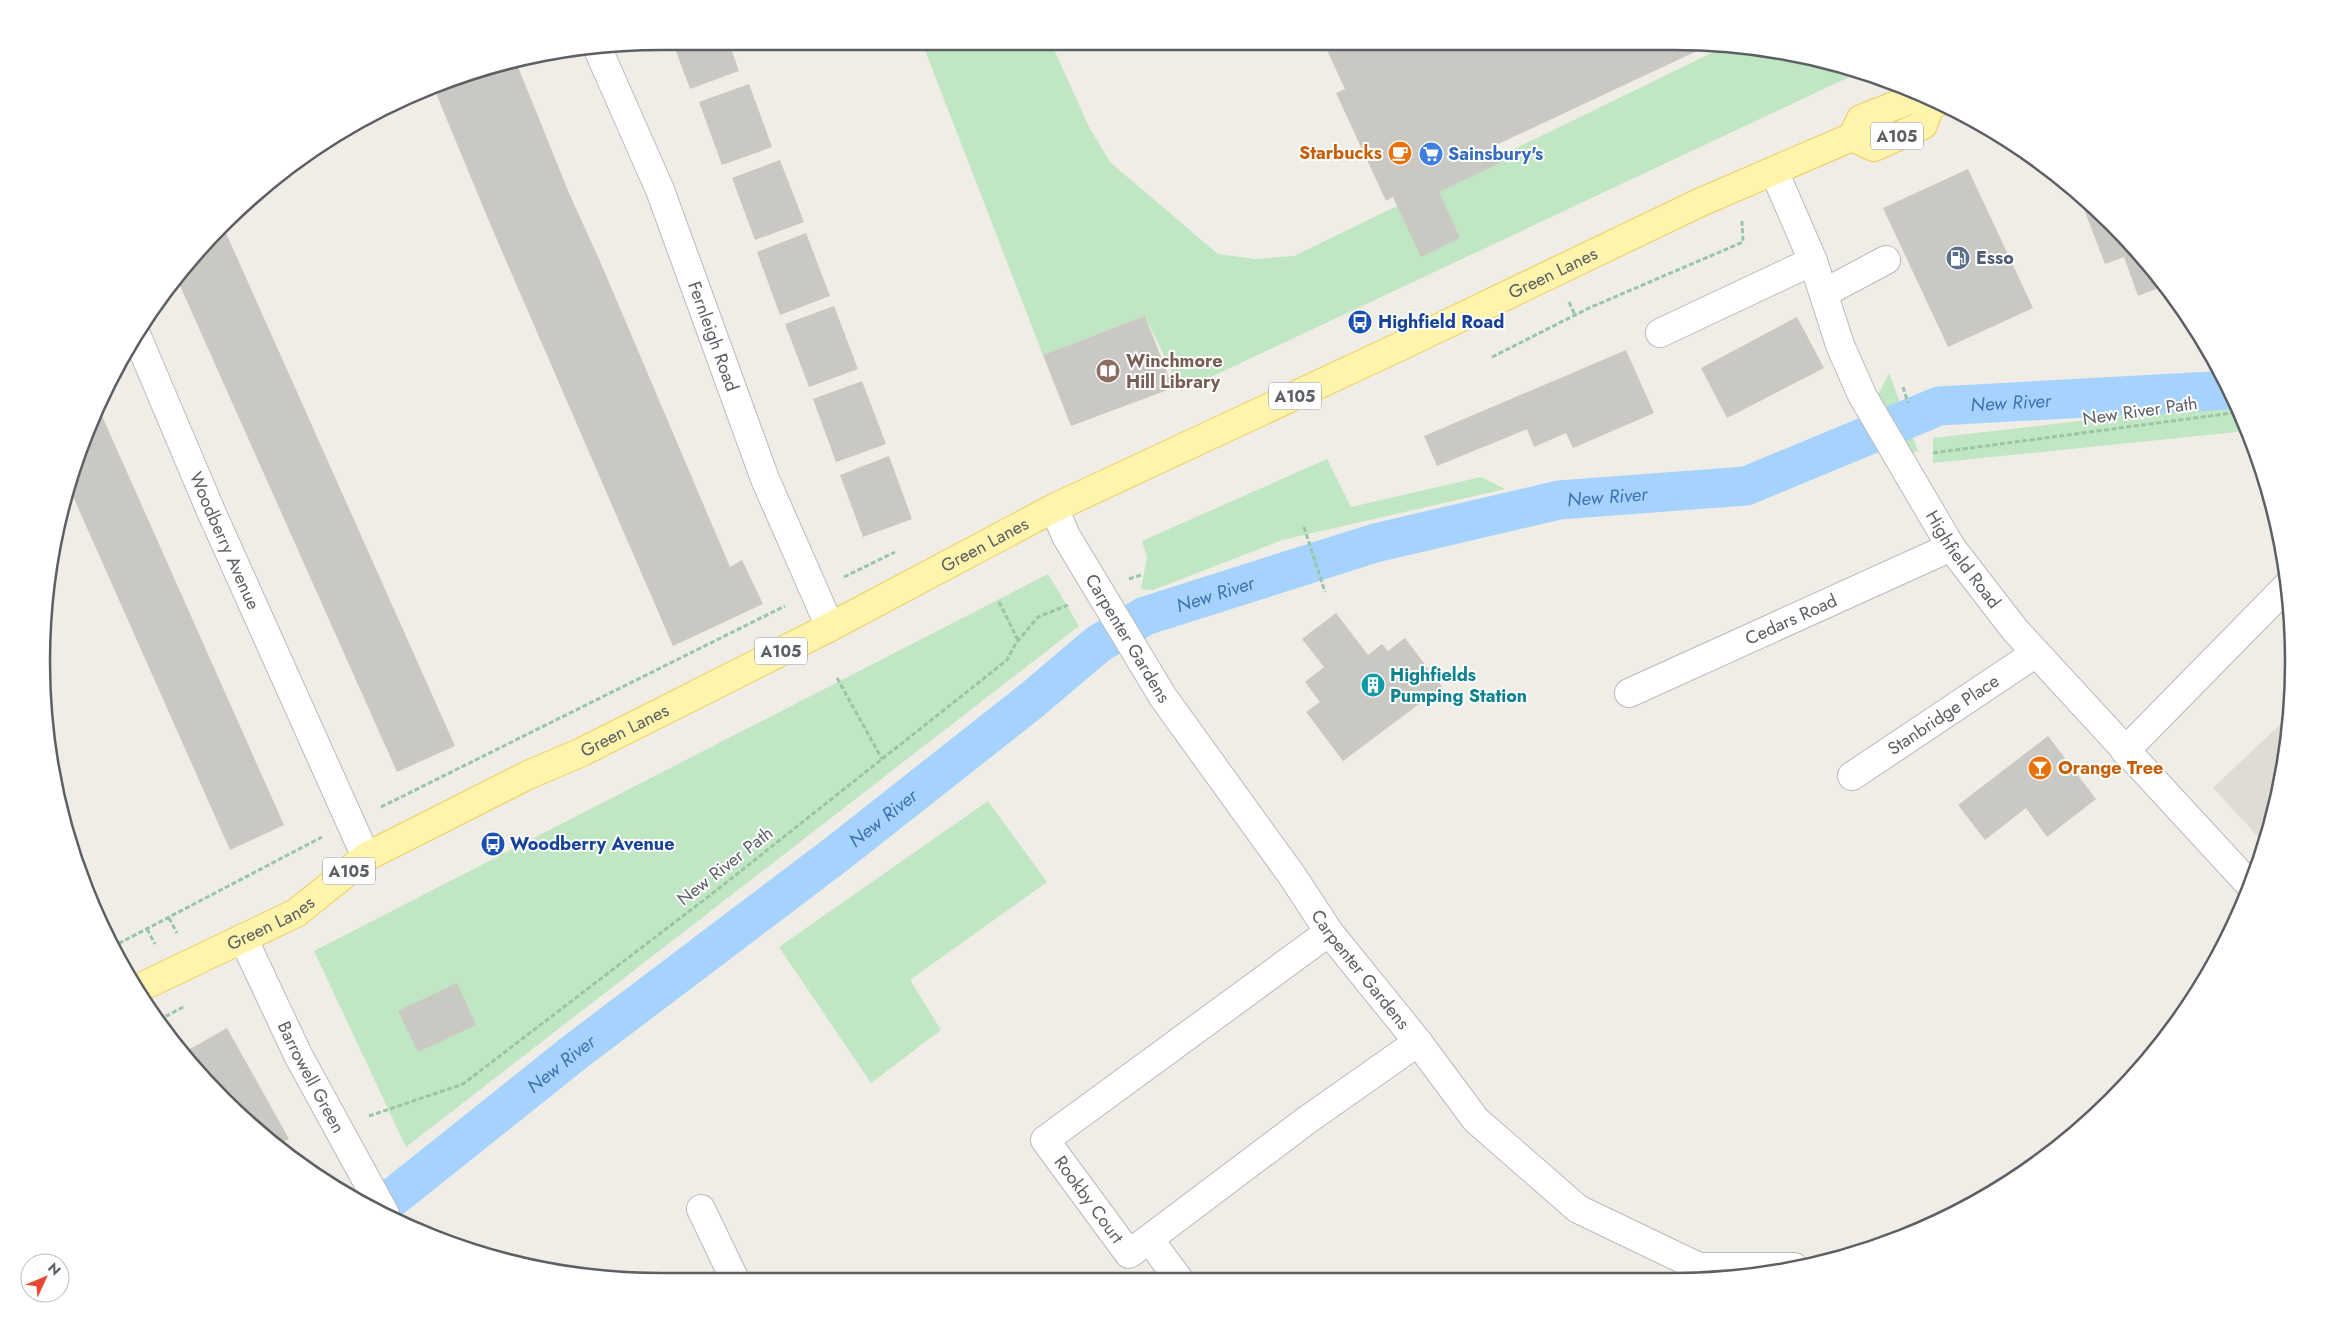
<svg xmlns="http://www.w3.org/2000/svg" width="2335" height="1323" font-family="Jost,sans-serif">
<rect width="100%" height="100%" fill="#efede5"/>
<path fill="#dfdcd3" d="M2289,716l-1,27 -23,101 -52,-56z"/>
<path fill="#c1e6c3" d="M923,45h129l38,84 21,34 107,91 37,5 39,-3 434,-211 132,27 -679,319 -36,-75 -102,39z
M1889,373l29,78 -11,5 -30,-59z
M2236,403l10,28 -313,32v-25z
M1327,459l24,48 130,-30 24,12 -223,51 -129,50 -12,-1 6,-32 -5,-16z
M1048,574l31,52 -673,521 -92,-196z
M988,801l59,81 -137,98 31,50 -70,53 -92,-136z"/>
<g fill="none" stroke-linecap="round" stroke-linejoin="round">
<path stroke="#a6d3fe" stroke-width="39" id="s1" d="M377,1210l198,-158 263,-199 194,-153 66,-56 47,-28 230,-73 184,-43 187,-14 193,-80 292,-16"/>
</g>
<path fill="#cac8c2" d="M1714,43l-220,103 8,16 -63,30 21,46 -39,19 -28,-60 -7,4 -50,-108 9,-4 -21,-45z
M674,46h56l9,25 -49,18z
M516,62l53,131 30,66 131,308 12,-7 21,44 -90,42 -182,-420 -58,-140 29,-12z
M749,84l23,63 -50,18 -23,-63z
M780,160l24,62 -49,18 -23,-62z
M1968,169l65,139 -85,39 -65,-139z
M2077,191l6,4 83,90 -28,11 -14,-39 -19,7z
M222,224l233,522 -58,26 -220,-493z
M806,233l24,63 -50,19 -23,-63z
M834,306l24,63 -49,18 -24,-63z
M1145,316l28,72 -102,38 -28,-71z
M1797,317l27,51 -97,50 -26,-50z
M1626,350l28,63 -81,35 -7,-15 -32,14 -7,-18 -90,37 -13,-30z
M862,381l24,63 -50,18 -23,-63z
M98,407l186,418 -54,25 -162,-365z
M889,456l23,63 -49,18 -23,-62z
M1336,613l32,42 14,-11 6,7 17,-13 37,49 -99,74 -37,-49 14,-10 -15,-20 19,-15 -22,-28z
M2048,736l48,63 -49,38 -21,-29 -41,32 -27,-35z
M457,983l19,42 -58,27 -20,-41z
M227,1028l62,111 -12,6 -24,-17 -58,-58 -12,-17z"/>
<g fill="none" stroke-linecap="round" stroke-linejoin="round">
<defs>
<g id="minor">
<path id="s2" d="M597,47l63,143 105,289 65,148"/>
<path id="s3" d="M1774,171l39,90 27,84 22,50 89,152 64,83 235,255"/>
<path d="M1824,293l62,-33"/>
<path d="M1660,333l153,-72"/>
<path id="s4" d="M136,334l74,175 156,348"/>
<path id="s5" d="M1054,508l12,28 97,161 130,180 36,55 89,110 58,78 102,89 121,58h95"/>
<path id="s6" d="M1629,693l322,-146"/>
<path d="M2125,751l162,-165"/>
<path id="s7" d="M1852,776l184,-123"/>
<path id="s8" d="M1329,932l-284,208 84,114 178,-134 111,-78"/>
<path id="s9" d="M243,938l55,117 87,159"/>
<path d="M701,1209l34,71"/>
<path d="M1149,1239l29,39"/>
</g>
<g id="major">
<path d="M1852,137l22,10 49,-22 7,-19"/>
<path id="s10" d="M137,989l159,-76 70,-56 162,-82 54,-23 248,-125 224,-119 347,-162 300,-144 151,-65 9,-18 51,-20 18,7 7,-3"/>
</g>
</defs>
<use href="#minor" stroke="#b7babe" stroke-width="30"/>
<use href="#major" stroke="#efcd5d" stroke-width="30"/>
<path stroke="#99c5a7" stroke-width="3" stroke-dasharray="5 2.5" stroke-linecap="butt" d="M1569,302l6,13
M1492,357l97,-49 154,-66 -1,-21
M1903,387l5,16
M1933,453l306,-41
M1304,527l21,65
M844,577l51,-25
M1129,579l12,-4
M999,602l19,38
M837,678l45,81
M381,807l404,-201
M169,918l8,15
M147,929l8,15
M112,947l210,-110
M159,1020l26,-14
M369,1116l94,-32 250,-191 294,-233 9,-17 22,-26 30,-12"/>
<use href="#minor" stroke="#fff" stroke-width="28"/>
<use href="#major" stroke="#fef4ab" stroke-width="28"/>
</g>
<defs>
<symbol id="cafe-disc" viewBox="-11 -11 22 22"><circle r="9.5" fill="#e8710a" stroke="#fff"/><path d="M-5.5-4.5H6V0H3Q3 3.5 0 3.5H-2.5Q-5.5 3.5-5.5 0ZM3-3.2v2h1.7v-2ZM-6 4.5H4V6H-6Z" fill="#fff"/></symbol>
<symbol id="supermarket-disc" viewBox="-11 -11 22 22"><circle r="9.5" fill="#3f7fe0" stroke="#fff"/><path d="M-6-5.5h2.5l.6 2H6L4.5 2H-2.5L-4.4-4H-6ZM-1.5 3.2a1.3 1.3 0 1 0 .1 0ZM3 3.2a1.3 1.3 0 1 0 .1 0Z" fill="#fff"/></symbol>
<symbol id="fuel-disc" viewBox="-11 -11 22 22"><circle r="9.5" fill="#5c6f8a" stroke="#fff"/><path d="M-5.5-6h7V0h2V4h1.3V-2.5L3-4.5l.8-.8L6-3V5H2.5V1h-1V6h-7ZM-4.2-4.7v3.2H.2V-4.7Z" fill="#fff"/></symbol>
<symbol id="bus-disc" viewBox="-11 -11 22 22"><circle r="9.5" fill="#1a4fb4" stroke="#fff"/><path d="M-5-6H5V4H4V6H2V4H-2V6H-4V4H-5ZM-3.5-4V0h7V-4ZM-3.5 1.2v1.5H-2V1.2ZM2 1.2v1.5H3.5V1.2Z" fill="#fff"/></symbol>
<symbol id="library-disc" viewBox="-11 -11 22 22"><circle r="9.5" fill="#8d6e63" stroke="#fff"/><path d="M-6-4Q-3-5.5-.7-3.5V5Q-3 3-6 4ZM6-4Q3-5.5 .7-3.5V5Q3 3 6 4Z" fill="#fff"/></symbol>
<symbol id="building-disc" viewBox="-11 -11 22 22"><circle r="9.5" fill="#0f9aa8" stroke="#fff"/><path d="M-4-6H4V6H1V3H-1V6H-4ZM-2.5-4.3h1.7v1.8h-1.7ZM.8-4.3h1.7v1.8H.8ZM-2.5-1h1.7V.8h-1.7ZM.8-1h1.7V.8H.8Z" fill="#fff"/></symbol>
<symbol id="bar-disc" viewBox="-11 -11 22 22"><circle r="9.5" fill="#e8710a" stroke="#fff"/><path d="M-6-5H6L.8 .8V4.5H3.5V6h-7V4.5H-.8V.8Z" fill="#fff"/></symbol>
</defs>
<g fill-rule="evenodd">
<use href="#cafe-disc" x="1386" y="139" width="28" height="28"/>
<use href="#supermarket-disc" x="1417" y="140" width="28" height="28"/>
<use href="#fuel-disc" x="1944" y="244" width="28" height="28"/>
<use href="#bus-disc" x="1346" y="308" width="28" height="28"/>
<use href="#library-disc" x="1094" y="357" width="28" height="28"/>
<use href="#building-disc" x="1359" y="671" width="28" height="28"/>
<use href="#bar-disc" x="2026" y="754" width="28" height="28"/>
<use href="#bus-disc" x="479" y="830" width="28" height="28"/>
</g>
<g text-anchor="middle" stroke-width="4" stroke-linejoin="round" paint-order="stroke">
<g fill="#fff" stroke="#8d9093" stroke-width="1">
<rect x="1871" y="122.5" width="52" height="27" rx="4"/>
<rect x="1269" y="382.5" width="52" height="27" rx="4"/>
<rect x="755" y="637.5" width="52" height="27" rx="4"/>
<rect x="323" y="857.5" width="52" height="27" rx="4"/>
</g>
<g font-size="16" font-weight="bold" fill="#5c6065">
<text x="1897" y="142">A105</text>
<text x="1295" y="402">A105</text>
<text x="781" y="657">A105</text>
<text x="349" y="877">A105</text>
</g>
<g font-size="18" font-weight="bold" fill="#c56008" stroke="#fff" text-anchor="end">
<text x="1382" y="159">Starbucks</text>
<text x="2058" y="774" text-anchor="start">Orange Tree</text>
</g>
<g font-size="18" font-weight="bold" fill="#366cbe" stroke="#fff" text-anchor="start">
<text x="1448" y="160">Sainsbury's</text>
</g>
<g font-size="18" font-weight="bold" fill="#4e5e75" stroke="#fff" text-anchor="start">
<text x="1976" y="264">Esso</text>
</g>
<g font-size="18" fill="#5c6065" stroke="#fff">
<text dy="6" stroke="none"><textPath href="#s10" startOffset="1589">Green Lanes</textPath></text>
<text dy="6" stroke="none"><textPath href="#s2" startOffset="312">Fernleigh Road</textPath></text>
<text transform="translate(2140 411) rotate(-8)" y="6">New River Path</text>
<text dy="6" stroke="none"><textPath href="#s4" startOffset="225">Woodberry Avenue</textPath></text>
<text dy="6" stroke="none"><textPath href="#s10" startOffset="959">Green Lanes</textPath></text>
<text dy="6" stroke="none"><textPath href="#s3" startOffset="434">Highfield Road</textPath></text>
<text dy="6" stroke="none"><textPath href="#s6" startOffset="178">Cedars Road</textPath></text>
<text dy="6" stroke="none"><textPath href="#s5" startOffset="150">Carpenter Gardens</textPath></text>
<text dy="6" stroke="none"><textPath href="#s7" startOffset="110">Stanbridge Place</textPath></text>
<text dy="6" stroke="none"><textPath href="#s10" startOffset="554">Green Lanes</textPath></text>
<text transform="translate(725 866) rotate(-38)" y="6">New River Path</text>
<text dy="6" stroke="none"><textPath href="#s10" startOffset="149">Green Lanes</textPath></text>
<text dy="6" stroke="none"><textPath href="#s5" startOffset="555">Carpenter Gardens</textPath></text>
<text dy="6" stroke="none"><textPath href="#s9" startOffset="155">Barrowell Green</textPath></text>
<text dy="6" stroke="none"><textPath href="#s8" startOffset="426">Rookby Court</textPath></text>
</g>
<g font-size="18" font-weight="bold" fill="#164399" stroke="#fff" text-anchor="start">
<text x="1378" y="328">Highfield Road</text>
<text x="510" y="850">Woodberry Avenue</text>
</g>
<g font-size="18" font-weight="bold" fill="#785e54" stroke="#fff" text-anchor="start">
<text x="1126" y="367">Winchmore<tspan x="1126" dy="21">Hill Library</tspan></text>
</g>
<g font-size="18" font-weight="bold" fill="#0d838f" stroke="#fff" text-anchor="start">
<text x="1390" y="681">Highfields<tspan x="1390" dy="21">Pumping Station</tspan></text>
</g>
<g font-size="19" font-style="italic" fill="#4273b0" stroke="#fff">
<text dy="7" stroke="none"><textPath href="#s1" startOffset="1870">New River</textPath></text>
<text dy="7" stroke="none"><textPath href="#s1" startOffset="1450">New River</textPath></text>
<text dy="7" stroke="none"><textPath href="#s1" startOffset="1045">New River</textPath></text>
<text dy="7" stroke="none"><textPath href="#s1" startOffset="640">New River</textPath></text>
<text dy="7" stroke="none"><textPath href="#s1" startOffset="235">New River</textPath></text>
</g>
</g>
<path d="M0 0H2335V1323H0ZM661 50H1674A611 611 0 0 1 2285 661V662A611 611 0 0 1 1674 1273H661A611 611 0 0 1 50 662V661A611 611 0 0 1 661 50Z" fill="#fff" fill-rule="evenodd"/>
<path fill="none" stroke="#5c6065" stroke-width="2.5" d="M661 50H1674A611 611 0 0 1 2285 661V662A611 611 0 0 1 1674 1273H661A611 611 0 0 1 50 662V661A611 611 0 0 1 661 50Z"/>
<g transform="translate(45 1278) rotate(46)"><circle r="24" fill="#ffffff" stroke="#bebfc1"/>
<path d="M0-4L9 19L0 12L-9 19Z" fill="#e74932"/>
<text y="-8" font-size="14" font-weight="bold" text-anchor="middle" fill="#5c6065">N</text>
</g>
</svg>
